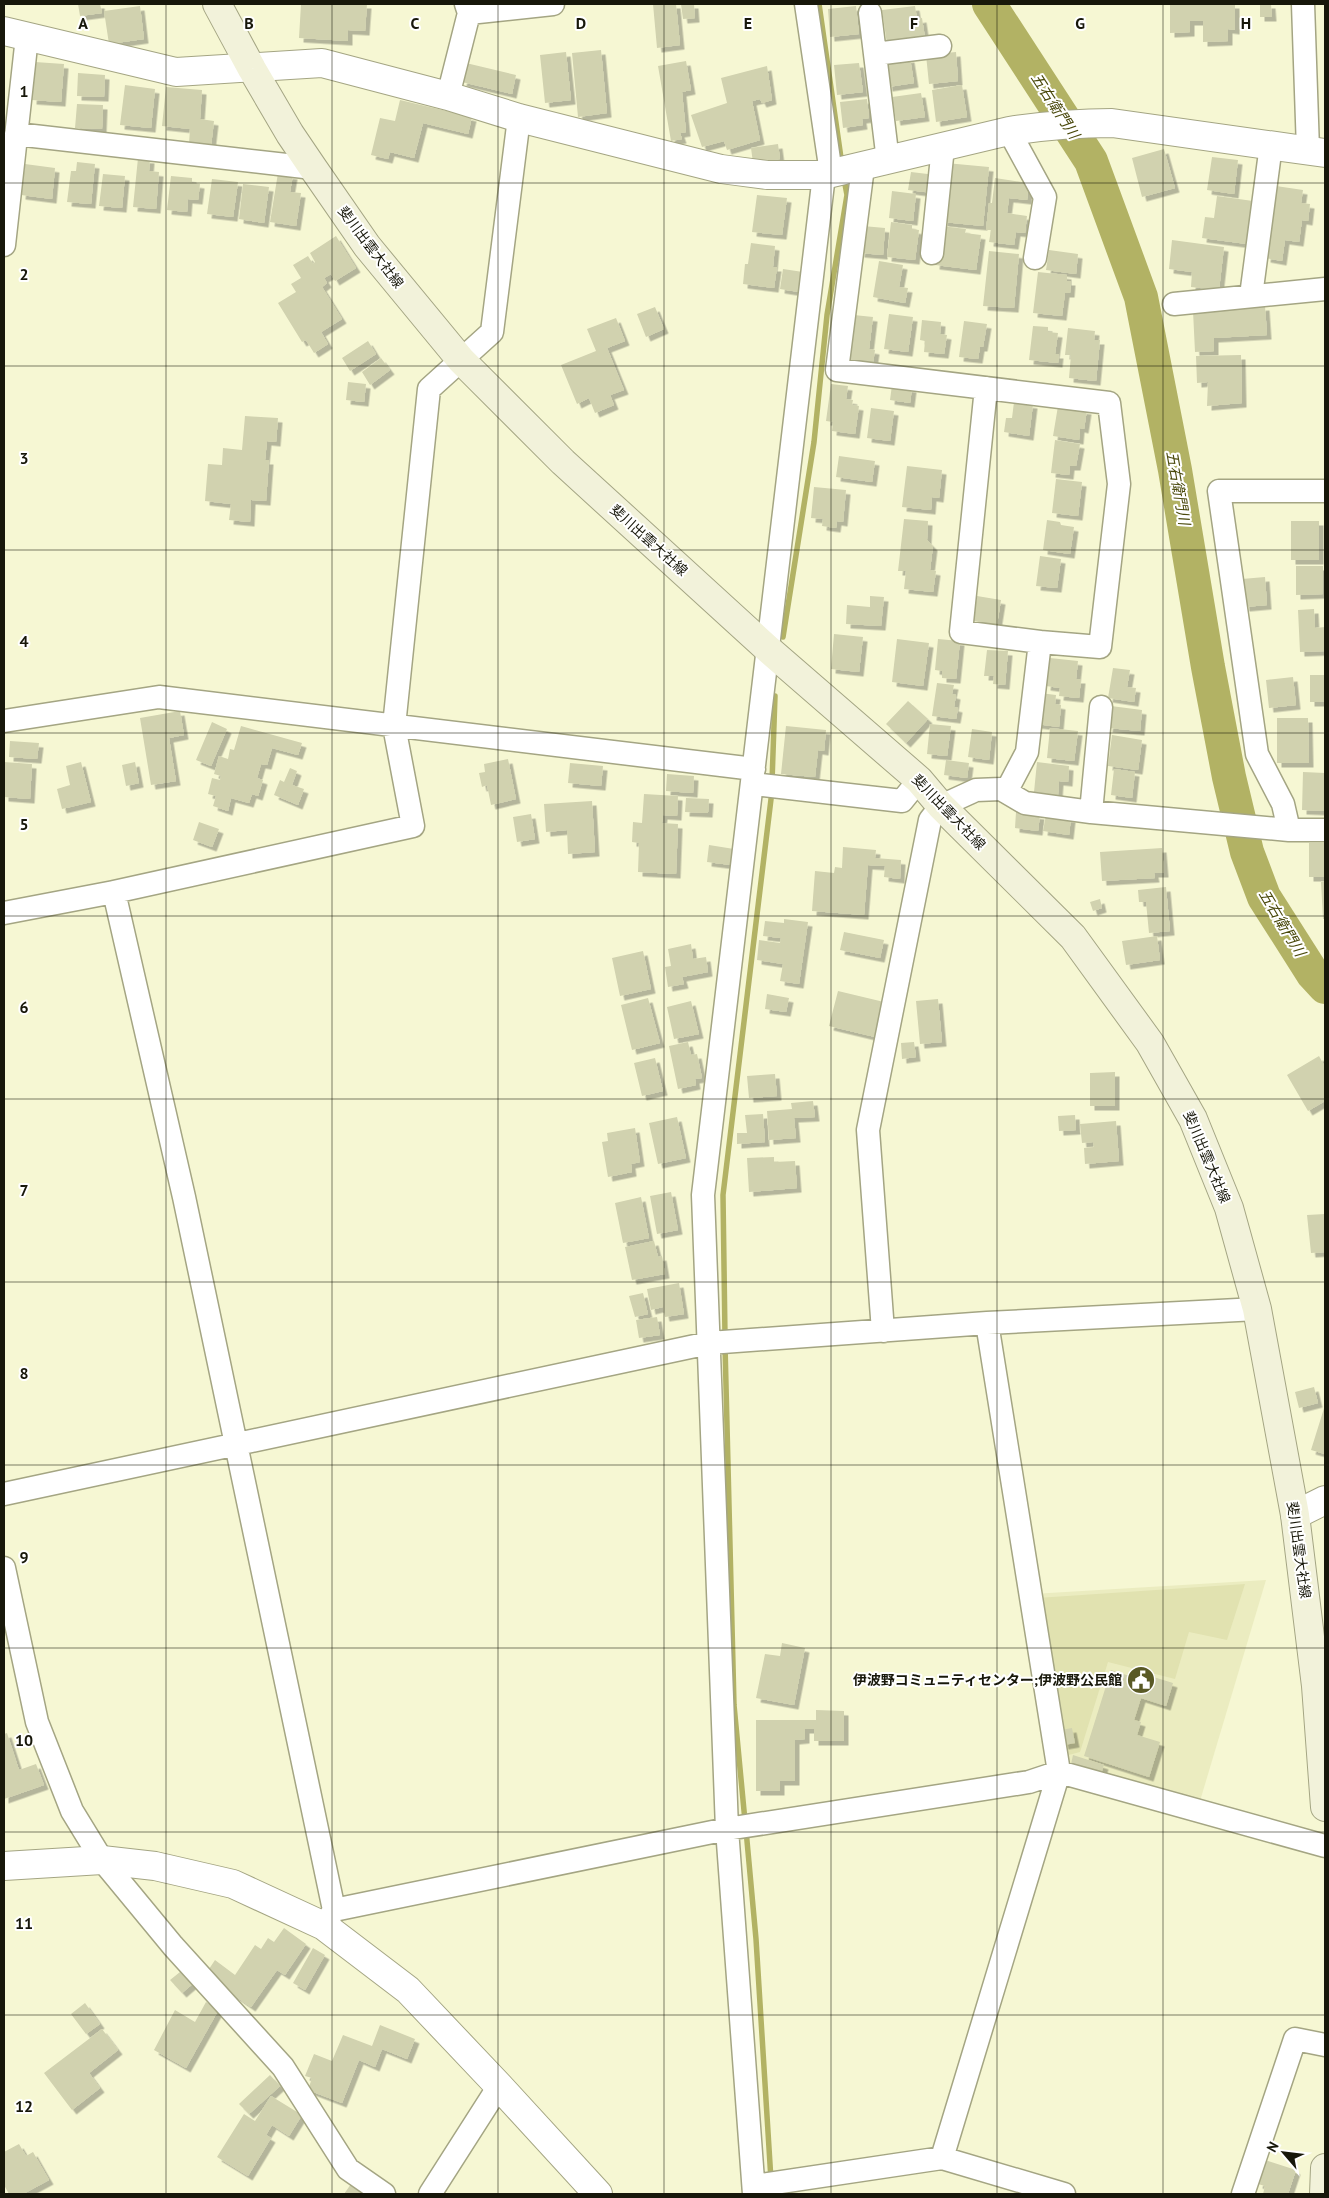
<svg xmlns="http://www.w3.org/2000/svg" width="1329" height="2198" font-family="'PT Sans','Noto Sans JP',sans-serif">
<defs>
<filter id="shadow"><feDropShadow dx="4.5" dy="4.5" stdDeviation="0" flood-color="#0004"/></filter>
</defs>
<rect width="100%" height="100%" fill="#f6f7d3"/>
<path fill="#ebecc0" d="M1266,1580l-66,221 -141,-34 -27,-173z"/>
<path fill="#e1e2b0" d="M1245,1584l-18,56 -38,-8 -14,47 -67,-17 -28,90 -19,5 -24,-159z"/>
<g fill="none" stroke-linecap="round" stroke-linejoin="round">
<path stroke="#b2b264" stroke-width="5.5" d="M819,4l23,161
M783,637l31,-195 13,-127 20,-120 -3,-16
M772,782l3,-86
M725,1336l-2,-141 49,-404
M725,1345l9,360 11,116
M746,1830l10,109 15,241"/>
<path stroke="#b2b264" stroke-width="34" d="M989,4l102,157 50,136 34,173 33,197 21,110 18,75 17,45 49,77 12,13"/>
</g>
<path fill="#d1d2af" filter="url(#shadow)" d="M78,4h22l2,9 -22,3z
M301,4h66l-2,27 -17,-1v11l-49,-3z
M653,4h23l4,41 -23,3z
M681,4h13l1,14 -12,1z
M1170,4h65v26l-7,-1v12l-25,1v-21h-13v11l-20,1z
M1260,4h11l1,13h-12z
M140,6l4,33 -35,5 -5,-33z
M856,6l3,28 -29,3 -2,-28z
M915,6l2,13 5,-1 3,20 -38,6 -5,-34z
M601,50l6,63 -29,4 -6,-64z
M566,52l5,48 -26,3 -5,-48z
M956,52l2,29 -29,3 -3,-29z
M910,58l4,25 -26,4 -3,-26z
M686,61l5,29 -9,2 4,40 -6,1 2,6 -11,2 -13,-75z
M35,62l29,2 -3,38 -29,-2z
M466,63l50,12 -4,19 -50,-12z
M859,63l4,29 -26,3 -3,-30z
M767,66l5,34 -10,3 -2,-4 -8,2 8,39 -33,10 -3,-9 -22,6 -11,-32 36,-12 -6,-25z
M78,73l27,2 -1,22 -27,-1z
M125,85l30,4 -4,39 -31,-3z
M962,85l5,32 -31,5 -4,-32z
M166,87l36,3 -2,29 14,2 -3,25 -22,-2 1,-15 -28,-3z
M921,93l4,24 -29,4 -4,-24z
M867,99l2,19 -7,1 1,6 -20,3 -3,-26z
M400,100l72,17 -4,17 -45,-11 -9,35 -24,-6 -2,7 -17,-4 9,-37 15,3z
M77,104l26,1 -1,24 -27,-1z
M778,144l2,15 -27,4 -2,-15z
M1164,149l11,39 -33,9 -10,-39z
M1212,157l26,3 -4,34 -27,-4z
M138,158l12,1 -1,12 10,1 -3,37 -23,-2z
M77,162l18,2 -4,40 -24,-2 4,-31h5z
M946,163l43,4 -6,59 -40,-4z
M25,164l30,4 -3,31 -31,-4z
M911,172l25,3 -3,18 -25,-3z
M278,173l15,2 -3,17 11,1 -5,33 -26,-4z
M103,174l22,2 -3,32 -23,-2z
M171,176l21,2v5l8,1 -2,16 -10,-1 -1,13 -20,-2z
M995,178l34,5 -2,17 -18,-2 -2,15 20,3 -2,17 -9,-1 -2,13 -25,-3 2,-12h-5l3,-27h3z
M212,179l26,3 -5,35 -26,-3z
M243,184l26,3 -5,36 -25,-4z
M1276,186l27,4 -2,13 9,1 -2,17 -6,-1 -3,22 -14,-2 -3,21 -16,-3z
M892,191l24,3 -3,27 -24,-3z
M757,195l30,3 -5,37 -30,-3z
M1217,196l36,5 -6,43 -45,-6 3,-21 9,1z
M891,222l21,3v4l7,1 -4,30 -28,-3z
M863,226l22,2 -2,27 -23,-2z
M941,226l25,3 -1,4 16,2 -5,35 -41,-5z
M336,236l20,32 -21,13 -4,-7 -7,4 3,5 -5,4 20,32 -21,13 7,12 -14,9 -8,-13 -4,2 -24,-39 18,-11 -5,-8 10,-6 -8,-13 15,-9 5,8 2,-2 -5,-9z
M1172,240l52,7 -5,43 -28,-3 1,-15 -23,-3z
M751,243l24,3 -2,21h4l-3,21 -31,-4 2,-20h3z
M1049,250l29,4 -2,20 -30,-4z
M989,251l30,3 -5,54 -31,-2z
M879,261l24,4 -4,22 9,1 -3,15 -32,-6z
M783,269l20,3 -4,20 -19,-3z
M1038,272l29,3v6h4l-1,12h-5l-3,23 -29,-3z
M1265,306l2,29 -53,3v13l-19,1 -2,-41z
M655,307l9,22 -18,8 -9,-23z
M889,314l24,3 -5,35 -24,-3z
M854,315l19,2 -4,32 6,1 -2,13 -24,-3z
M616,318l9,23 -18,7 17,42 -14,5 4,10 -19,8 -6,-15 -12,6 -16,-39 35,-14 -9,-22z
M922,320l19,2 -1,12 7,1 -3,19 -20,-2 1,-11 -5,-1z
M964,321l23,3 -4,23h-3l-2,12 -19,-2z
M1033,326l15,1v5l10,1 -3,21h4l-1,9 -29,-3z
M1068,328l27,3 -1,9h6l-4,41 -27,-3 2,-23h-6z
M368,341l8,13 -26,17 -8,-13z
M1241,355l1,48 -35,3 1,-24 -11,1 -1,-27z
M381,358l9,12 -20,15 -8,-13z
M348,382l18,2 -2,18 -18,-2z
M831,384l17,2 -2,13 7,1 -1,5 7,1 -4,28 -23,-3 1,-9 -7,-1z
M892,385l20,3 -2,15 -20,-3z
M1014,402l19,2 -4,32 -25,-4 2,-14h6z
M1058,406l29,4 -3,19 -4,-1 -1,12 -26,-4z
M871,408l23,3 -4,30 -23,-3z
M245,416l33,2 -2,24 -9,-1 -2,19h4l-3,41 -15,-1 -1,22 -21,-2 2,-16 -26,-3 3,-37 14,1 1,-17 19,2z
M1055,440l25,4 -4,22h-6l-1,9 -18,-2z
M839,456l36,5 -3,21 -36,-5z
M907,466l35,4 -3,28 -7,-1 -1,13 -29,-3z
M1056,479l26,3 -4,34 -26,-3z
M814,487l32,3 -3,32 -6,-1 -1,7 -14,-2 1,-7 -12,-1z
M904,519l24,2 -1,19 6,6 -3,24 6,1 -3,21 -29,-3 2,-18h-8z
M1047,520l13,2 1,3 13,2 -4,27 -27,-4z
M1291,521h28v39h-28z
M1040,556l21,3 -4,29 -21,-2z
M1296,566h27v28l-27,1z
M1265,577l2,28 -22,2 -3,-28z
M870,596l14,1 -3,29 -35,-2 1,-19 23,2z
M977,596l24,4 -4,25 -24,-4z
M1314,609l1,19 10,-1v24l-25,1 -2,-42z
M834,634l29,3 -4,35 -28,-3z
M897,639l32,4 -6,43 -31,-4z
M938,639l22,2 -4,38 -14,-1v-7l-7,-1z
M987,650l21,1 -3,34 -12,-1 1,-8h-10z
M1050,658l28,3 -2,18h5l-2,19 -20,-2 1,-8 -14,-2z
M1113,668l17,2 -3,17 9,1 -2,14 -26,-4z
M1310,675h15v27h-15z
M1293,677l3,28 -27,3 -3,-28z
M937,683l17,2 -2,9 4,1 -2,12 4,1 -2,11 -24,-3z
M1040,693l16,2 -1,9 6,1 -2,22 -23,-3z
M908,701l20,18 -22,24 -20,-19z
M1111,706l31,4 -2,21 -32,-3z
M180,711l4,24 -15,3 7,43 -25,4 -11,-67z
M1277,718h31l1,45h-32z
M212,722l15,7 -16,37 -15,-6z
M930,724l21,2 -4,30 -20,-2z
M241,726l61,17 -4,12 -26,-7 -5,17 -6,-1 -4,14 6,2 -5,16 -6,-2 -3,9 -18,-5 -3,13 -15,-5 3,-10 -8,-2 4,-16 8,2 1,-4 -7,-2 5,-18 9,3 2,-10 4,1z
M786,726l40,4 -2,21 -6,-1 -3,27 -34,-3z
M1050,728l28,3 -4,30 -27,-3z
M972,729l20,3 -3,28 -21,-3z
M1112,735l30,5 -4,30 -30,-4z
M10,741l29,2 -2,16 -28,-2z
M508,759l8,40 -25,6 -4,-20 -5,2 -3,-14 6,-1 -1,-8z
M946,760l23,3 -2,15 -23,-3z
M4,762l28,2 -2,35 -26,-2z
M81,762l10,40 -29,7 -5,-20 13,-4 -4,-19z
M135,762l4,21 -13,3 -4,-21z
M1037,762l32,4 -1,16 -9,-1 -1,14 -24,-3z
M570,763l33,3 -2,20 -33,-3z
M290,768l7,3 -5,14 12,4 -6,16 -24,-10 6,-15 4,2z
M1114,769l21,3 -3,26 -21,-3z
M1303,772l22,1v38l-23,-1z
M667,774l27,2 -1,17 -27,-2z
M644,794l34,2 -1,20 -14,-1 -1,8 16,1 -2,50 -38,-2 1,-29 -7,-1 1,-20 9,1z
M686,798l23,1 -1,14 -23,-1z
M592,801l3,51 -27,2 -1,-24 -21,2 -2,-28z
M1016,812l24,3 -2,16 -23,-3z
M531,814l4,25 -18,3 -4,-25z
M1046,815l25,3 -2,17 -26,-4z
M199,822l20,7 -7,18 -19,-7z
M1309,843h16v34h-16z
M709,845l25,4 -3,16 -24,-3z
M843,847l33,3 -1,8 26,2 -1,19 -16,-2 1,-11 -17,-1 -4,50 -52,-4 3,-40 19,2 1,-6 7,1z
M1162,848l2,25h-10l1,5 -53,3 -2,-29z
M1325,881v38h-2l-2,-37z
M1166,887l4,44 -21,2 -3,-31h-7l-1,-12z
M1100,899l2,9 -9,3 -3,-9z
M784,919l24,3 -9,62 -19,-3 3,-17 -26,-4 2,-20 21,3 1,-5 -18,-2 2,-15 19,2z
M844,932l40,8 -4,18 -40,-8z
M1157,936l3,24 -34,5 -4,-24z
M691,944l2,15 13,-2 2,15 -26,5 2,7 -16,3 -3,-20 6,-1 -3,-17z
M643,951l8,38 -31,7 -8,-38z
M838,991l46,11 -9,35 -46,-11z
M767,994l22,4 -3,14 -21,-3z
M648,998l12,45 -28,7 -11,-45z
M938,999l4,43 -22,2 -4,-43z
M691,1001l8,33 -25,5 -7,-32z
M688,1042l3,13 6,-1 5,24 -7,1 1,6 -18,4 -9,-43z
M914,1042l2,15 -14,2 -1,-16z
M1319,1056l6,11v34l-17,10 -21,-36z
M655,1058l8,33 -21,5 -8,-33z
M1115,1072v34h-25v-33z
M775,1074l2,22 -28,2 -2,-22z
M813,1101l2,16 -21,1 2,20 -27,2 -2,-29 25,-2 -1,-6z
M763,1114l2,28 -28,2v-11h10l-2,-18z
M1075,1115l1,15 -17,1 -1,-15z
M677,1117l9,41 -28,6 -9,-41z
M1116,1121l3,40 -34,3 -1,-16 10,-1 -1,-5 -11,1 -2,-19z
M635,1128l5,34 -9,2 1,8 -24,5 -6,-35 6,-1 -1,-8z
M774,1157v5l21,-1 2,27 -48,4 -2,-34z
M671,1192l7,38 -21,4 -7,-38z
M641,1197l8,41 -26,5 -8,-40z
M1325,1214v38l-14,1 -4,-38z
M654,1241l4,16 4,-1 3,18 -33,6 -7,-33z
M679,1283l5,31 -19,3 -2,-10 -12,3 -4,-21z
M643,1293l5,21 -13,3 -6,-21z
M657,1317l3,18 -21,3 -3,-18z
M1314,1387l4,16 -19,5 -4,-16z
M1325,1405v49l-14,-4z
M782,1643l23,5 -11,57 -38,-7 9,-44 15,2z
M1111,1670l34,11 2,-6 26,8 -7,23 -25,-8 -7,22 7,2 -4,13 23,7 -11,35 -65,-21z
M816,1710l28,1v30h-30v-12h-9v10l-10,1v41h-15v10h-24v-71h60z
M1072,1728l3,15 -11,2 -3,-15z
M7,1733l12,37 17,-6 8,21 -40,14v-65z
M1073,1755l31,10 -3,9 -30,-10z
M284,1928l22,16 -21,31 -8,-5 -26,37 -46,-32 10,-15 20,15 20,-30 6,4 7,-11 6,4z
M313,1948l12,7 -20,35 -12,-7z
M185,1968l11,13 -14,12 -12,-13z
M206,2002l13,7 -33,59 -32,-18 21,-40 20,12z
M85,2003l15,21 -14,10 -15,-20z
M380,2025l35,14 -8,20 -25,-10 -7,18 -16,-7 -17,43 -34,-13 4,-12 -7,-2 9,-22 18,7 11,-26 29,11z
M102,2029l16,21 -29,23 11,15 -28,22 -28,-37z
M270,2075l10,11 -31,28 -10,-10z
M271,2096l31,19 -13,21 -17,-11 -6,10 5,3 -23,38 -31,-19 27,-43 11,7z
M19,2144l7,12 7,-4 16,28 -26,14h-14l-5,-9v-33z
M1265,2160l31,10 -8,24h-25l2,-8 -7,-2z
M351,2184l22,10h-29z"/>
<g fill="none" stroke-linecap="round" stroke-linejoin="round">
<defs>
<path id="minor" d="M806,4l25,169
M1303,4l5,146
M469,13l84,-9
M870,13l18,148
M875,54l65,-8
M448,96l21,-83 -3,-9
M1009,131l36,66 -10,61
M16,134l297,34
M863,167l-26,203 272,33 10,81 -19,163 -60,-5 -13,110 -21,40
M4,245l23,-208
M932,253l11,-106
M1251,296l20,-151
M1174,304l151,-15
M986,388l-25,244 79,10
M4,721l155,-24 595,72
M753,784l149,17 17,-21
M1091,812l10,-105
M1289,830l-6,-26 -26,-50 -38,-263h106
M114,892l70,305 150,713
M4,913l110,-21 299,-66 -19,-100 35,-337 63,-57 27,-214
M883,1331l-15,-201 62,-310 11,-14 35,-16 25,-1 24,14 66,9 198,18h36
M4,1494l705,-151 278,-20 270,-14
M4,1568l33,154 35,89 30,49 71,86 110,121 65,102 36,25
M326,1923l8,-13 393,-81 302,-47 30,-10 266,74
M942,2158l117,-386 -72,-449
M754,2186l188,-28 122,36
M430,2194l69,-108
M754,2194l-27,-365 -24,-634 121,-1020
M1243,2194l52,-155 30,6"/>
<path id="tertiary" d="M4,31l172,41 146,-9 126,33 71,22 202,51 46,6h57l185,-44c34,-5 68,-8 103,-8l213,30
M1295,1515l30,-15
M4,1866l98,-6 53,6 78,18 91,42 84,64 91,96 99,108"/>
<path id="secondary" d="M217,4l35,65 38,65 23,34 54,78 94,114 102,102 206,188 150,130 22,26 132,131 77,106 43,76 36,89 28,101 38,206 21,171 9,121
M1324,2194l1,-26"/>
</defs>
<use href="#minor" stroke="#a4a583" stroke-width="25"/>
<use href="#tertiary" stroke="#a4a583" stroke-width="30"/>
<use href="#secondary" stroke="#a4a583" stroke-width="30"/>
<use href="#minor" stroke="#fff" stroke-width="22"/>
<use href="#tertiary" stroke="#fff" stroke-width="28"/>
<use href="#secondary" stroke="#f2f2da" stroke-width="28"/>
</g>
<path fill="none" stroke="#17170a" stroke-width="1" stroke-opacity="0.55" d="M166,4v2190M332,4v2190M498,4v2190M664,4v2190M831,4v2190M997,4v2190M1163,4v2190M4,183h1321M4,366h1321M4,550h1321M4,733h1321M4,916h1321M4,1099h1321M4,1282h1321M4,1465h1321M4,1648h1321M4,1832h1321M4,2015h1321"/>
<defs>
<symbol id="civic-disc" viewBox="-11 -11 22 22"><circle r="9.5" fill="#595925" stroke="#fff"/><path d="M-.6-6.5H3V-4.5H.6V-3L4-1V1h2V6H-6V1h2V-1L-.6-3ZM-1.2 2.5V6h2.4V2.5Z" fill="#fff"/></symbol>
</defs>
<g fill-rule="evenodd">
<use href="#civic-disc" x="1125" y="1664" width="32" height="32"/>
</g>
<g text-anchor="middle" stroke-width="4" stroke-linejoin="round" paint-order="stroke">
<g font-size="14" fill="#17170a" stroke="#fff">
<text transform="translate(371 247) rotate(53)" y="5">斐川出雲大社線</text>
<text transform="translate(649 540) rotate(42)" y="5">斐川出雲大社線</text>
<text transform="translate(949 812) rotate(46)" y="5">斐川出雲大社線</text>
<text transform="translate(1207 1157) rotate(67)" y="5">斐川出雲大社線</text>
<text transform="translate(1299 1550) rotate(82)" y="5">斐川出雲大社線</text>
</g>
<g font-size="14" font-weight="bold" fill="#17170a" stroke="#fff" text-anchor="end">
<text x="1122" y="1685">伊波野コミュニティセンター;伊波野公民館</text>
</g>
<g font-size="15" font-style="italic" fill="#4a490c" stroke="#fff">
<text transform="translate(1055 106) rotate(57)" y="5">五右衛門川</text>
<text transform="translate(1178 488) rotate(80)" y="5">五右衛門川</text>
<text transform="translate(1282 923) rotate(59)" y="5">五右衛門川</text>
</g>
</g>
<g font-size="16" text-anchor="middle" font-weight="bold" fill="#17170a" stroke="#fff" stroke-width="4" stroke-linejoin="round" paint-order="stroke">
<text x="83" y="29">A</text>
<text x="249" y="29">B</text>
<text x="415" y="29">C</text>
<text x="581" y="29">D</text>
<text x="748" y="29">E</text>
<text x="914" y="29">F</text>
<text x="1080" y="29">G</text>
<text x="1246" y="29">H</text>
<text x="24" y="97">1</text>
<text x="24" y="280">2</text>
<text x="24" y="464">3</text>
<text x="24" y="647">4</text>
<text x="24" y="830">5</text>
<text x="24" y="1013">6</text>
<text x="24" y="1196">7</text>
<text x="24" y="1379">8</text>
<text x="24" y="1563">9</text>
<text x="24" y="1746">10</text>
<text x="24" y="1929">11</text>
<text x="24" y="2112">12</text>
</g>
<rect width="1329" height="2198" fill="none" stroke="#17170a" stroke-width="10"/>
<g transform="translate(1284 2153) rotate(298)" stroke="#ffffff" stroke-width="4" paint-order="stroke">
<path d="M0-4L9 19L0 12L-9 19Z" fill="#17170a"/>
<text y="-8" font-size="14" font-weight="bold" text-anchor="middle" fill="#17170a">N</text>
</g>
</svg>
